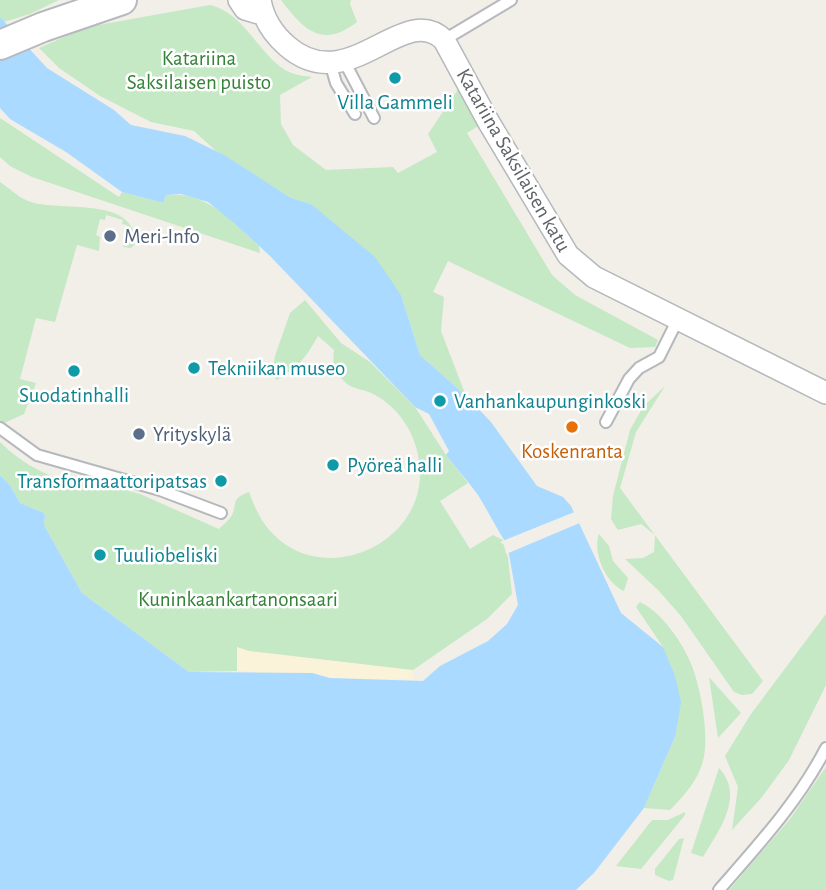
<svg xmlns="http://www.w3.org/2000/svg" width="826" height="890" font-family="'Alegreya Sans',sans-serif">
<rect width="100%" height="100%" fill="#f1efe8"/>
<path fill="#c5e8c5" d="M0,0h59l-29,14 -26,8 -4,-5z
M281,0h70l-1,4 7,18c-35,27 -53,8 -76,-22z
M210,5c34,8 48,48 75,65 9,5 18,6 27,7l-32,18 1,29 12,21 33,25 67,-3 5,6 39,-21 -9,-18 31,-46 21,37 -13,8 85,142 23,20 83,45 -3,7 -25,1 -182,-87 -15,31 11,5 -3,34 25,65 -46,-41 -19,-60 -90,-91 -20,-6 -75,-47 -22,-20 -43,-9 -51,-26 -41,-28 -20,-20 48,-21z
M0,118l119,79 3,-5 41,11 3,-8c41,-4 65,25 93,51l1,7 -228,-76 -22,-11 -10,-9z
M0,182c9,6 18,15 28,19 30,12 106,-7 108,42l-5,5 -8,-1 4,-22 -5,-1 1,-4 -17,-5 -1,5 -5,-1 -4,16 4,2 -1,14 -22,-6 -22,77 -19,-4 -16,61 16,4 -12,31 -24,11z
M305,300l36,43 29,19 45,45 31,48 22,28 -28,18 30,48 23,-14 10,5 5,18 4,36 -25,25 -74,51v10l-176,-9 -48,1 -107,-79 -38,-68 1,-9 -1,-3 -24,-10 -10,-18 -10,-10v-33c16,16 39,31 62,38l6,-6 72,20 79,35c3,-4 11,-9 13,-14 6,-14 -1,-16 17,-23 6,16 12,30 24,42 50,52 145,13 147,-58 1,-34 -18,-69 -49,-83 -8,-4 -19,-4 -25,-10 -11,-10 -14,-19 -12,-33l-16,-14c-12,21 -19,31 -41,44l-5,-5 3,-19 15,-43z
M665,386l-29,46 -16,56 143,193 -11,13 -10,1 -8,-3 -53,-76 -23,-26 -33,-31 18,-1 11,-6 1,-17 -14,-11 -23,6 -7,-11 2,-23 17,-66 13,-23z
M599,534l10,12 4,15 15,17 -4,13c-18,-7 -32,-39 -25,-57z
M640,602c20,9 40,37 49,57 11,23 21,77 14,102 -5,19 -19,35 -33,49l-26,-2 31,-71 -12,-90 -27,-40z
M826,614v71l-37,75 -27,37 -30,33 6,-43 -13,-31 26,-42z
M709,677l32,36 -23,25z
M826,767v123h-97l61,-71z
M719,768c26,28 0,62 -16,89l-12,-4z
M685,812v3l-44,54 -25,-3 36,-46h16z
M684,838l-11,42 -4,1 -14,-6v-6l24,-30z"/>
<path fill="#fbf3d9" d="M237,647l12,4 164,19v10l-83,-2 -19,-5 -46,1 -28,-3z"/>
<path fill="#aadaff" d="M0,17l47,51 67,42 17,15 54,11 39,19 67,43 20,6 64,53 26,38 19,60 46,41 25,26 46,64 26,11 8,9 50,107 42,34 12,29 6,26 -6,35 -31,71 -50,65 -18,17h-576v-415l10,10 10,18 24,10 1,3 -1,9 38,68 107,79 123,1 18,5 93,3 17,-15 48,-25 19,-17 11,-19 -11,-62c-5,-4 -23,-39 -29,-48 -10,-14 -22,-27 -32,-40l3,-4 -20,-37 -14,-7 -145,-151 -36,-33 -26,-21 -27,-8 -15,1 -3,8 -41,-11 -56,-40 -56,-33 -10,-11z"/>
<path fill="#f1efe8" d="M577,511l5,11 -76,32 -2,-9 -4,-3z"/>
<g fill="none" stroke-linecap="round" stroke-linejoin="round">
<defs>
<path id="lane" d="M444,40l67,-40
M342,57l32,61
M330,62l6,21 19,31
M606,422l23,-43 10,-11 20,-11 19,-38
M0,428l37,27 123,35 61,23
M719,890c40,-46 79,-88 107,-142"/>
<path id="street" d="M239,0l6,9 17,5
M260,0c3,18 12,33 27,46 62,54 116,-46 157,-6l44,81 80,134 26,22 232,116"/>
<path id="secondary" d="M0,45l43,-18 79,-27"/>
</defs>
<use href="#lane" stroke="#b5b8bc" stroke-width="14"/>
<use href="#street" stroke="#b5b8bc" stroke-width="24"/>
<use href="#secondary" stroke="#b6babf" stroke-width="32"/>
<use href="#lane" stroke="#fff" stroke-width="10"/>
<use href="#street" stroke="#fff" stroke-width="21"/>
<use href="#secondary" stroke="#fff" stroke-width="28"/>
</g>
<g fill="#0f9aa8" stroke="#fff" stroke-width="2.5">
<circle cx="395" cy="78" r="7"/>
<circle cx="194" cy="368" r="7"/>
<circle cx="74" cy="371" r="7"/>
<circle cx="440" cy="401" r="7"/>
<circle cx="333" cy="465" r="7"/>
<circle cx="221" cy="481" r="7"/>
<circle cx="100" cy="555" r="7"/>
</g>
<g fill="#5c6f8a" stroke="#fff" stroke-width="2.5">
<circle cx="110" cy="236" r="7"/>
<circle cx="139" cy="434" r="7"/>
</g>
<circle fill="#e8710a" stroke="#fff" stroke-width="2.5" cx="572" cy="427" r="7"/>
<g text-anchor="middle" stroke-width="5" stroke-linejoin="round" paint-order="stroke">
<g font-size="21" fill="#348238" stroke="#fff">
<text x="199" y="65">Katariina<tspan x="199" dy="24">Saksilaisen puisto</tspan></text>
<text x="238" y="606">Kuninkaankartanonsaari</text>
</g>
<g font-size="21" fill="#0d838f" stroke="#fff" text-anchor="start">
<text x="395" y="109" text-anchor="middle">Villa Gammeli</text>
<text x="208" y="375">Tekniikan museo</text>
<text x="74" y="402" text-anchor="middle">Suodatinhalli</text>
<text x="454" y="408">Vanhankaupunginkoski</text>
<text x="347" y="472">Pyöreä halli</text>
<text x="207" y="488" text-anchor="end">Transformaattoripatsas</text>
<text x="114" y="562">Tuuliobeliski</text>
</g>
<g font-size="21" fill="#5f6368" stroke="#fff">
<text transform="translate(514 160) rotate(60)" y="7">Katariina Saksilaisen katu</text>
</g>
<g font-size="21" fill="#4e5e75" stroke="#fff" text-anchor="start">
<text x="124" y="243">Meri-Info</text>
<text x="153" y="441">Yrityskylä</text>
</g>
<g font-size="21" fill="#c56008" stroke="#fff">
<text x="572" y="458">Koskenranta</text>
</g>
</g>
</svg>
